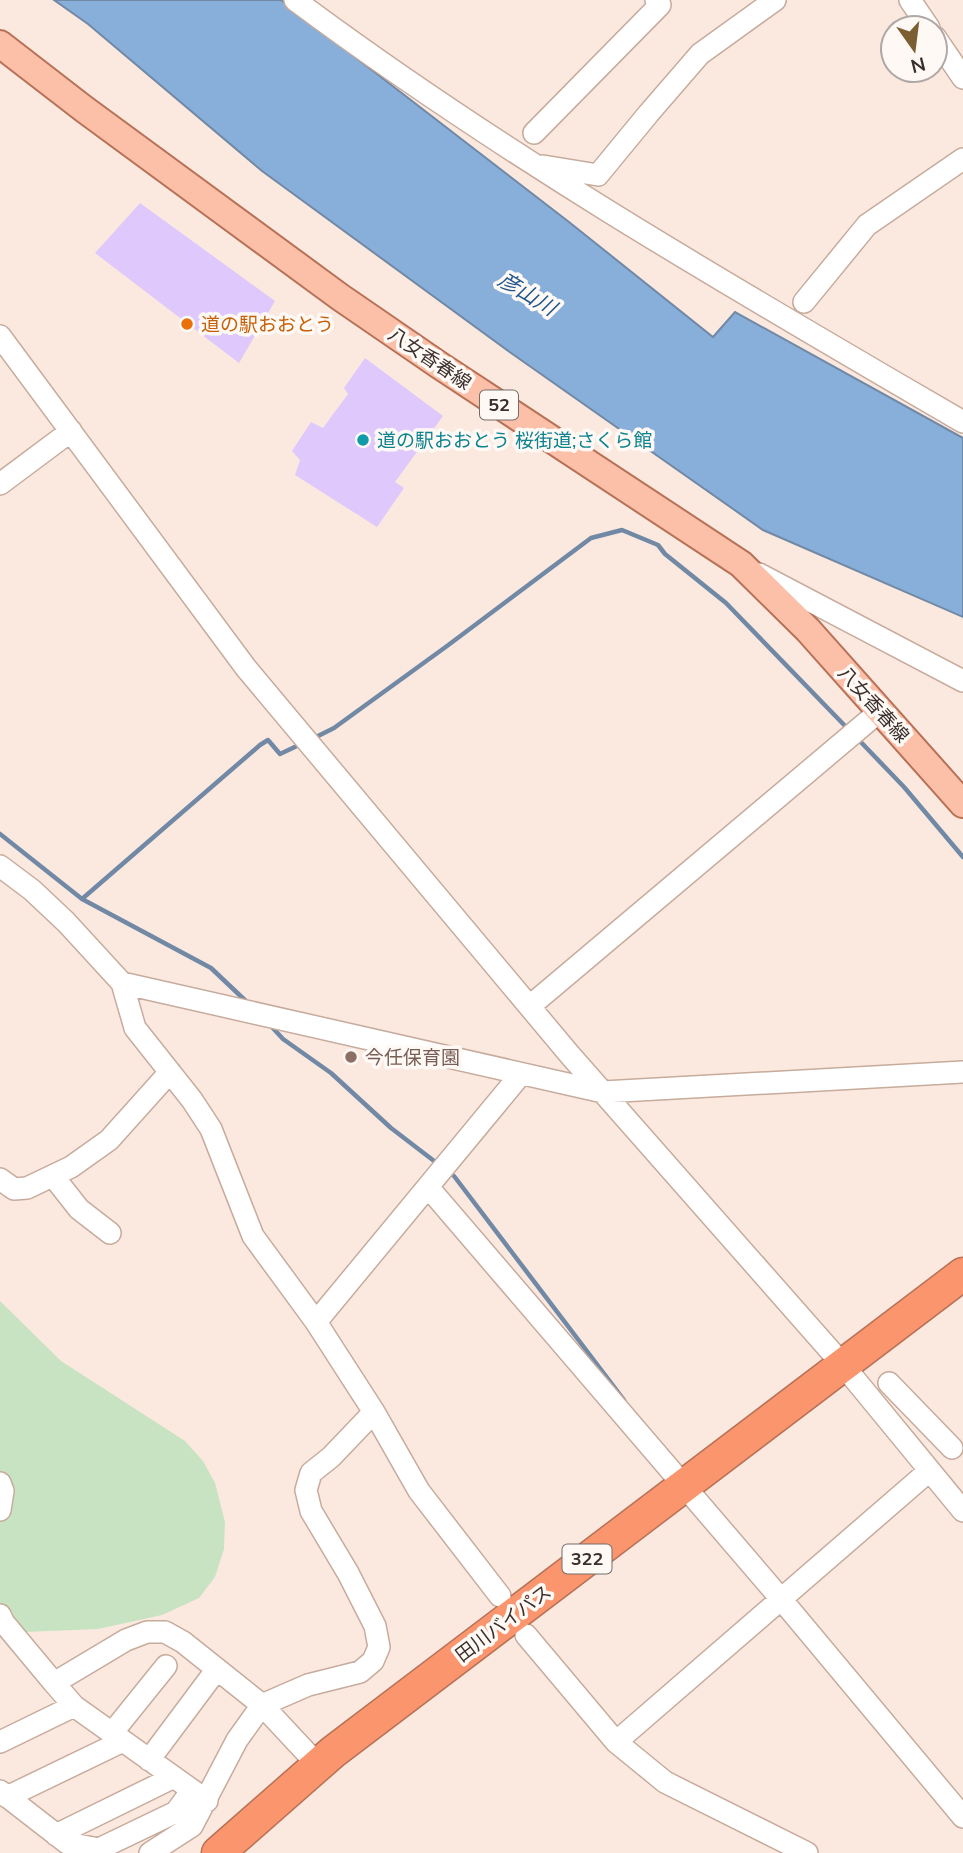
<svg xmlns="http://www.w3.org/2000/svg" width="963" height="1853" font-family="Mulish,'Noto Sans JP',sans-serif">
<rect width="100%" height="100%" fill="#fbe9e0"/>
<path fill="#c7e3c2" d="M0,1301l61,60 124,80 18,20 12,22 10,39 -1,27 -9,28 -16,21 -37,17 -64,14 -98,4z"/>
<path fill="#88afda" stroke="#7189a5" stroke-width="2" d="M54,0h227l288,222 144,115 22,-25 228,126v179l-200,-87 -252,-177 -249,-182 -174,-147z"/>
<g fill="none" stroke-linecap="round" stroke-linejoin="round">
<path stroke="#7189a5" stroke-width="4.5" d="M856,737l48,50 59,70
M312,739l22,-11 113,-82 144,-108 31,-8 36,15 7,9 61,49 122,126
M0,834l82,65 129,69 38,36
M82,899l178,-154 8,-5 12,14 21,-10
M270,1025l13,14 48,34 60,55 47,36
M448,1172l6,4 170,224"/>
</g>
<path fill="#dec8fc" d="M140,203l135,98 -36,62 -144,-110z
M365,358l78,58 -48,66 9,6 -27,39 -82,-52 5,-15 -8,-9 19,-29 12,6 25,-34 -4,-6z"/>
<g fill="none" stroke-linecap="round" stroke-linejoin="round">
<defs>
<path id="minor" d="M295,0c212,158 440,289 668,422
M910,0l19,28
M935,37l28,41
M534,133l126,-128 -4,-5
M543,166l55,9 51,-62 51,-59 75,-54
M804,302l63,-77 96,-66
M0,336l246,332 324,387 273,310 120,146
M0,484l71,-53
M759,574l204,107
M0,866l32,24 34,32 56,61 13,45 57,72 19,29 42,107 63,86 58,90 45,79 81,105
M122,983l481,109 360,-20
M530,1006l350,-295
M53,1176l26,33 31,24
M0,1179l14,10 13,-1 44,-21 38,-27 61,-68
M428,1187l353,412 182,218
M316,1322l205,-248
M889,1383l63,65
M0,1483l3,8 -3,19
M0,1615l4,8 50,60 72,-43 21,-8h18l18,10 79,63 56,60
M526,1635l90,107 49,40 142,71
M54,1683l20,23 118,84
M112,1733l54,-67
M0,1742l74,-36
M616,1742l313,-271
M149,1760l68,-91
M0,1791l67,52 32,6 77,-37 16,-22 15,11
M7,1797l116,-56
M56,1835l118,-58
M150,1853l42,-27 45,-86 25,-35 46,-20 52,-13 13,-11 6,-14 -4,-21 -27,-53 -37,-62 -5,-21 5,-17 20,-16 43,-45"/>
<path id="major" d="M0,44l84,65 256,188 99,68 302,199 67,66 155,174"/>
<path id="highway" d="M218,1853l115,-101 630,-478"/>
</defs>
<use href="#minor" stroke="#c7ab9c" stroke-width="24"/>
<use href="#major" stroke="#b77156" stroke-width="30"/>
<use href="#highway" stroke="#b77156" stroke-width="35"/>
<use href="#minor" stroke="#fff" stroke-width="21"/>
<use href="#major" stroke="#fcbfa8" stroke-width="26"/>
<use href="#highway" stroke="#fa956e" stroke-width="32"/>
</g>
<circle fill="#e8710a" stroke="#fff9f6" stroke-width="2.5" cx="187" cy="324" r="7"/>
<circle fill="#0f9aa8" stroke="#fff9f6" stroke-width="2.5" cx="363" cy="440" r="7"/>
<circle fill="#8d6e63" stroke="#fff9f6" stroke-width="2.5" cx="351" cy="1057" r="7"/>
<g text-anchor="middle" stroke-width="7" stroke-linejoin="round" paint-order="stroke">
<g fill="#fff9f6" stroke="#756c66" stroke-width="2">
<rect x="480" y="390.5" width="38" height="29" rx="5"/>
<rect x="562.5" y="1544.5" width="49" height="29" rx="5"/>
</g>
<g font-size="18" font-weight="bold" fill="#3a2f29">
<text x="499" y="411">52</text>
<text x="587" y="1565">322</text>
</g>
<g font-size="19" fill="#c56008" stroke="#fff9f6" text-anchor="start">
<text x="201" y="331">道の駅おおとう</text>
</g>
<g font-size="19" fill="#3a2f29" stroke="#fff9f6">
<text transform="translate(430 358) rotate(34)" y="7">八女香春線</text>
<text transform="translate(874 704) rotate(48)" y="7">八女香春線</text>
<text transform="translate(503 1623) rotate(-37)" y="7">田川バイパス</text>
</g>
<g font-size="19" fill="#0d838f" stroke="#fff9f6" text-anchor="start">
<text x="377" y="447">道の駅おおとう 桜街道;さくら館</text>
</g>
<g font-size="19" fill="#785e54" stroke="#fff9f6" text-anchor="start">
<text x="365" y="1064">今任保育園</text>
</g>
<g font-size="21" font-style="italic" fill="#1f568c" stroke="#fff9f6">
<text transform="translate(527 294) rotate(31)" y="7">彦山川</text>
</g>
</g>
<g transform="translate(914 49) rotate(166)"><circle r="33" fill="#fff9f6" stroke="#b0a8a4" stroke-width="2"/>
<path d="M0-5L12 26L0 18L-12 26Z" fill="#7b5f32"/>
<text y="-10" font-size="19" font-weight="bold" text-anchor="middle" fill="#3a2f29">N</text>
</g>
</svg>
